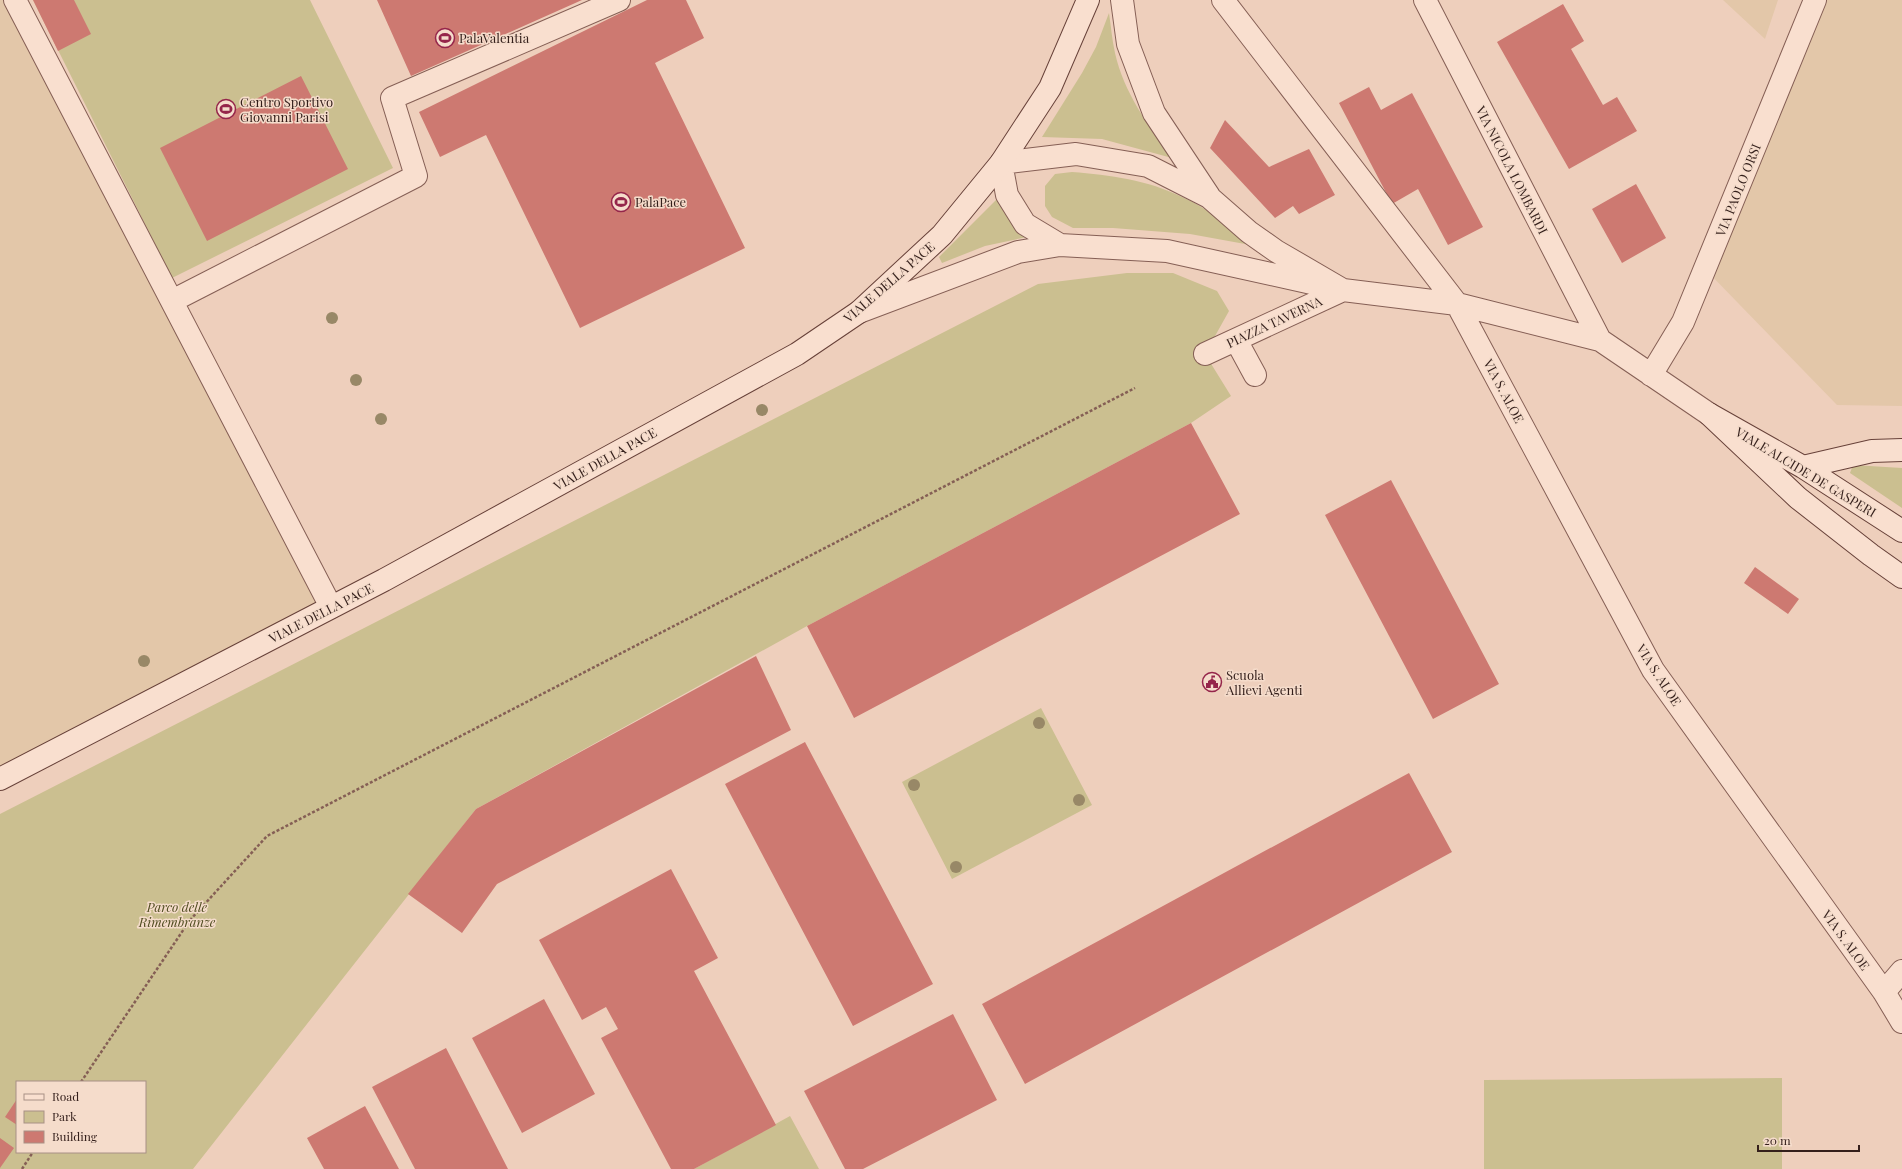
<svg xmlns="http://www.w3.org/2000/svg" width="1902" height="1169" font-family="'Playfair Display',serif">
<rect width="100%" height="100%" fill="#eecfbc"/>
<path fill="#e3c7a9" d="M0,0h15l316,607 -331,172z
M1723,0h55l-13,39z
M1815,0h87v406l-65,-1 -132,-136z"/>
<path fill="#cbbf90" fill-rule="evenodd" d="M33,0h277l83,168 -221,110z
M1109,13c2,13 3,27 6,40 9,40 33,72 57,105l-70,-19 -60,-2 40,-64 14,-26z
M1072,172c38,3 76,8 110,25 27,12 51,32 74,49l-66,-12 -77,-6h-40l-21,-11 -7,-11v-20l10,-12z
M1000,196l27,41 -42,9 -43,17 -3,-6z
M1127,273h46l44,18 12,20 -24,43 26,42 -40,27 -384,203 -331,183 -283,360h-193v-355l1038,-530zM17,1082h128v70h-128z
M1853,465l49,3v40l-52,-35z
M1041,708l51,97 -140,74 -50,-97z
M1782,1078v91h-298v-89z
M790,1116l29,53h-125z"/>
<path fill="#cd7971" d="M33,0h41l17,34 -33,17z
M377,0h205l-171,76z
M647,0h39l18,38 -49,25 90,185 -165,80 -94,-193 -46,22 -21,-45z
M1563,4l21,37 -13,8 32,56 14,-8 20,34 -68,38 -72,-127z
M301,76l47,93 -141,72 -47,-93z
M1369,87l12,23 31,-17 71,134 -35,18 -30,-56 -26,15 -53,-101z
M1225,120l44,47 40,-18 26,46 -36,19 -6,-8 -18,12 -65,-70z
M1636,184l30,54 -44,25 -30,-54z
M1191,423l49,91 -386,204 -47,-92z
M1391,480l108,204 -66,35 -108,-204z
M1755,567l44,32 -11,15 -44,-31z
M756,656l35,74 -294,154 -35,49 -54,-39 68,-85z
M805,742l128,242 -80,42 -128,-242z
M1409,773l43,79 -427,232 -43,-80z
M671,869l47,89 -24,13 82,154 -82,44h-23l-70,-131 17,-9 -12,-22 -24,13 -43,-80z
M544,999l51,95 -73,39 -50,-95z
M953,1014l44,86 -134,69h-18l-41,-78z
M446,1048l62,121h-93l-43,-82z
M17,1099v26l-12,-8z
M365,1106l34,63h-75l-17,-31z
M0,1138l14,10 -14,20z"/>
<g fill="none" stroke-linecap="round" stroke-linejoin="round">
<defs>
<path id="street" d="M15,0l316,607
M1122,0l6,44 26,69 55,83
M1223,0l234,304 196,366 231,322 18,30
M1425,0l175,340
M1343,290l-67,-39 -27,-19 -40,-35 -61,-31 -72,-12 -75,9 6,32 18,29 35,21 107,6 176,39 114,14 143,36 109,74
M172,301l244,-125 -24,-78 227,-98
M859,312l159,-60 42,-7
M1236,340l19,35
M1205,354l138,-64
M1651,375l32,-53 132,-322
M1884,992l18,-21"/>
<path id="secondary" d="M1803,467l69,-16 30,-1
M1902,531l-99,-64 -94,-53 89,84 73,57 31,22
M0,779l384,-199 413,-226 62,-42 83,-77 59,-72 49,-75 38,-88"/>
</defs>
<use href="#street" stroke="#855f55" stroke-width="24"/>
<use href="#secondary" stroke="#674139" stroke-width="24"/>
<path stroke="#855f55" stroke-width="2.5" stroke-dasharray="3 2" stroke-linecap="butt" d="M81,1082l109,-162 77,-84 868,-448
M22,1169l11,-17"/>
<use href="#street" stroke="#f9dfcf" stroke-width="22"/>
<use href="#secondary" stroke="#f9dfcf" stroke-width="22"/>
</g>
<g fill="#988867">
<circle cx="332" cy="318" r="6"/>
<circle cx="356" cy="380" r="6"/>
<circle cx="762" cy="410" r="6"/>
<circle cx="381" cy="419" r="6"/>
<circle cx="144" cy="661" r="6"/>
<circle cx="1039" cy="723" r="6"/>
<circle cx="914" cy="785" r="6"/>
<circle cx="1079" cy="800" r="6"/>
<circle cx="956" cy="867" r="6"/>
</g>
<defs>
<symbol id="stadium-ring" viewBox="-11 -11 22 22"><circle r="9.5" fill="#f5dccb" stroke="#95254a" stroke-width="1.5"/><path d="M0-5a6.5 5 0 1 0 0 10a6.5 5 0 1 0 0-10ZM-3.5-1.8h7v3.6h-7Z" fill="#95254a"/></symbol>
<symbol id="civic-ring" viewBox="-11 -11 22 22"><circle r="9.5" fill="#f5dccb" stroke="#95254a" stroke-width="1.5"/><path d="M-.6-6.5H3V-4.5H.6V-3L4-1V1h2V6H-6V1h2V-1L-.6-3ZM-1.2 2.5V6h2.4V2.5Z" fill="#95254a"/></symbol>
</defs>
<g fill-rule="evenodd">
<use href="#stadium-ring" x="434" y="27" width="22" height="22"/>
<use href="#stadium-ring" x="215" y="98" width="22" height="22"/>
<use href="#stadium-ring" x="610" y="191" width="22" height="22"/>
<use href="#civic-ring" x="1201" y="671" width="22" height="22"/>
</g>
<g text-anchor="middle" stroke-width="3" stroke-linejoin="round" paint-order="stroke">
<g font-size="13" fill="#341f1b" stroke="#f5dccb" text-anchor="start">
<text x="459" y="43">PalaValentia</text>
<text x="240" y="107">Centro Sportivo<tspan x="240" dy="15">Giovanni Parisi</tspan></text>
<text x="635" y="207">PalaPace</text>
<text x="1226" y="680">Scuola<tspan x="1226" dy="15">Allievi Agenti</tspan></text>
</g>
<g font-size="13" fill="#341f1b" stroke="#f5dccb">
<text transform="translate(1512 170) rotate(63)" y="5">VIA NICOLA LOMBARDI</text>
<text transform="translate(1738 190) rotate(-68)" y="5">VIA PAOLO ORSI</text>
<text transform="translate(889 282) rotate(-41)" y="5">VIALE DELLA PACE</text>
<text transform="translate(1274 322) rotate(-25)" y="5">PIAZZA TAVERNA</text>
<text transform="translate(1504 391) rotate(62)" y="5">VIA S. ALOE</text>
<text transform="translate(605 459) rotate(-29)" y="5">VIALE DELLA PACE</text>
<text transform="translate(1806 472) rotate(31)" y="5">VIALE ALCIDE DE GASPERI</text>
<text transform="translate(321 613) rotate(-27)" y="5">VIALE DELLA PACE</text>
<text transform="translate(1659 675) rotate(57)" y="5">VIA S. ALOE</text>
<text transform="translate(1846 940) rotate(54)" y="5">VIA S. ALOE</text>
</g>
<g font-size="13" font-style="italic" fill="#514d21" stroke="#f5dccb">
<text x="177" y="912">Parco delle<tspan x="177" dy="15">Rimembranze</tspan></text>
</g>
</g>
<rect x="16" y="1081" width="130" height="72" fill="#f5dccb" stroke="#a89085"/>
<rect x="24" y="1094" width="20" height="6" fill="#f9dfcf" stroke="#a89085"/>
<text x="52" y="1101" font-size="12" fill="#341f1b">Road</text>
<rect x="24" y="1111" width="20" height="12" fill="#cbbf90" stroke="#a89085"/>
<text x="52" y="1121" font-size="12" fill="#341f1b">Park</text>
<rect x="24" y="1131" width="20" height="12" fill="#cd7971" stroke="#a89085"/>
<text x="52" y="1141" font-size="12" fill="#341f1b">Building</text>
<path d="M1758 1145v6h101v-6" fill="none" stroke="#341f1b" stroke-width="2"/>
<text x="1764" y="1145" font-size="12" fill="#341f1b" stroke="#f5dccb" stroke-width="3" paint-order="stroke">20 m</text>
</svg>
